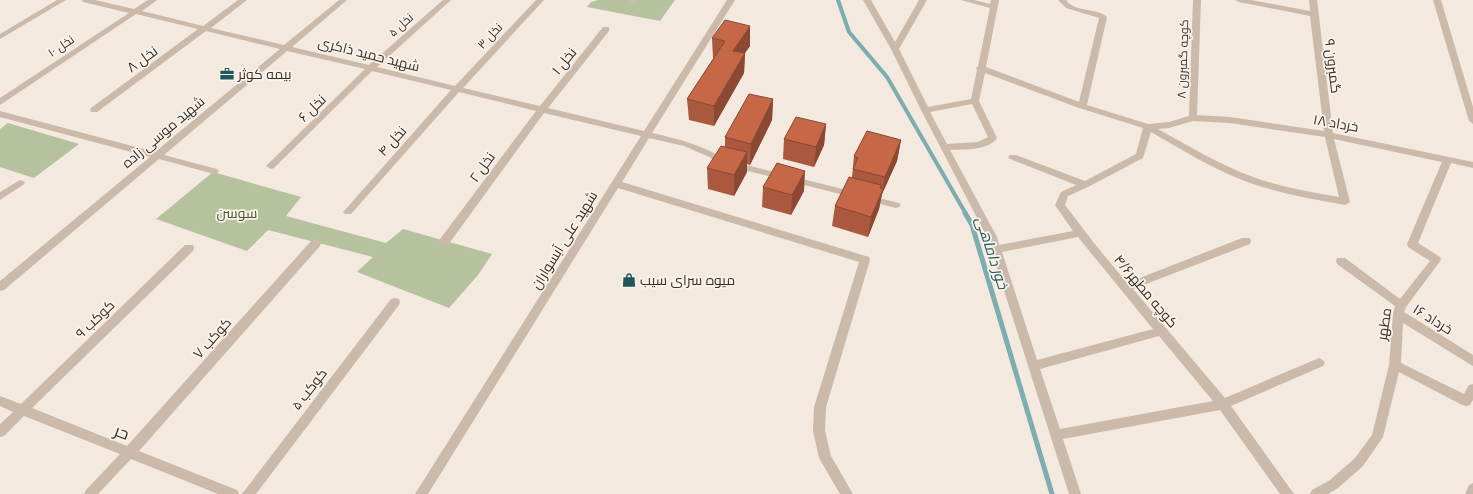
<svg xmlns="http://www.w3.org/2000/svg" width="1473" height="494" font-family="'Public Sans',Cairo,sans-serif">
<rect width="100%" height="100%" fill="#f3e9de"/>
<path fill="#b5c29d" d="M598,0h77l-15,21 -73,-14 4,-5z
M8,123l71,21 -45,34 -34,-11v-38z
M213,172l88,25 -15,19 100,27 17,-14 89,25 -14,21 -29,33 -92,-36 16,-15 -105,-27 -21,21 -91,-32z"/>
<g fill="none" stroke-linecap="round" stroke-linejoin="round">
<path stroke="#7cadb0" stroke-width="4" d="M838,0l11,32 38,45 79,137"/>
<path stroke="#7cadb0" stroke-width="5" d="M965,213l7,12 80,269"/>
<path fill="#cbb9a9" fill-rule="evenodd" d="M57,0h9l-66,39v-5z
M82,0h13l39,9 14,-9h9l-15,11 61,15 35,-26h9l-36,28 73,17 55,-45h8l-55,47 77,18 74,-65h8l-74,67 78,19 81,-86h8l-81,88 77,18 63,-79h6v4l-61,77 96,23 83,-131h8l-83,133c27,6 51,12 74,27l173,43 2,2 -2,2 -3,1 -176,-44 -11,-7 -25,-11 -35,-8 -27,44 247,75 1,3 -44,147 -1,24 6,25 22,38h-13l-21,-36 -6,-27 1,-24 45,-145 -241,-74 -190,306h-13l226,-358 -97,-23 -96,132h-8l-1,-3 1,-3 96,-128 -77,-19 -108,122h-6l-2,-2 2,-2 106,-120 -79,-19 -98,97 -3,1 -5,-3 2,-2 97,-95 -78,-18 -123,104 53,14 2,2 -2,2 -3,1 -55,-15 -155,131 -4,1v-10l150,-124 -150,-40v-6l155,41 125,-103 -74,-18 -109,81h-6l-1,-2 1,-2 107,-79 -62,-15 -136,91v-7l129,-85 -46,-11z
M630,0h8l-6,4 -4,-2z
M863,0h8l24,42 24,-42h8l-28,49 29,58 43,-8 6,-29 -1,-2 2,-2 12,-58 -29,-8h13l16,4 1,-4h8l-13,67 93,35 20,-84 -33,-10 -8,-8h8c9,13 30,7 41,17l-20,88 61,19 21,-2 20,-6 4,-116h8l-4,115 33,2 94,14 -14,-115 -71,-14 -4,-2h16l59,11 -1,-11h8l16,133 140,29v6l-22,-5 -33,80 22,14 1,3 -35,47 -2,5 69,43v11l-70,-43 -2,40 63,31 5,-9 4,-1v16l-3,5 -4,1 -4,-1 -63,-33 -16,65 -20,29 -25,22 -10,6h-18l2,-4 18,-10 25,-22 17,-23 17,-70 4,-51 2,-8 -58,-42 -1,-3 1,-3h8l55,41 30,-38 -22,-14 -1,-3 35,-82 -108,-23 16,63 -5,3c-33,-6 -67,-12 -98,-23 -34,-13 -65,-32 -96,-50l-8,26 -55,29 -20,9 -3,9 29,38 33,40 115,-45h8l1,3 -1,3 -117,45 92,109 94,-40 4,2 2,3 -2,3 -92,40 63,88h-14l-60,-84 -157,29 18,55h-12l-82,-257 -66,-127 -30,-61zM985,73l94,35 64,20 -7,26 -51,27 -69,-26h-6l-2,2 2,2 66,26 -15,7 -6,13 18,26 -74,14 -2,-8 -47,-87c15,-1 38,1 47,-12l-18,-37zM972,104l16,33 -10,5 -31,2 -17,-32zM1193,121l37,2 95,14 14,60c-29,-5 -58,-10 -86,-20 -33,-12 -64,-31 -95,-48l11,-1zM1078,237l75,92 -116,31 -35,-108zM1159,336l54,65 -153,28 -20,-60z
M1433,0h8l32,107v17l-4,-3z
M20,180l3,1 2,2 -2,2 -23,15v-8z
M316,239l4,1 1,3 -1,3 -181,205 98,39 2,4h-21l-87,-35 -33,35h-14l2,-4 34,-36 -96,-38 -20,20 -4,1v-13l13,-12 -13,-6v-10l21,8 164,-159h8l1,3 -1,3 -161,157 95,38 185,-206z
M395,298l4,1 1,3 -1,3 -143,189h-14l149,-195z
M1473,483v11h-8l4,-9z"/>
</g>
<path fill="#aa593e" d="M712,38l38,8 -5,7 -1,20 -30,53 -25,-6 -2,-21 27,-41h-1z
M773,99l-1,21 -22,45 -3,-1v8l-13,24 -26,-7 -1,-21 18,-21v-10z
M826,124l-2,21 -10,22 -31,-8 1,-20z
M901,140l-4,21 -15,33 -3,15 -11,28 -36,-11 3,-20 17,-29 2,-21z
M763,187l41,4 -13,24 -29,-8z"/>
<path fill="#8b4832" d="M750,26v20l-5,7 -1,20 -30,53v-20l19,-55z
M773,99l-1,21 -22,45 1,-21z
M826,124l-2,21 -10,22 2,-20z
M901,140l-4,21 -15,33 -3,15 -11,28 3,-20 9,-29 1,-3 -3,15 4,-8 3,-15z
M747,152v20l-13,24v-21z
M805,171l-1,20 -13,24 1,-20z"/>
<path fill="#c66748" stroke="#8b4832" d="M725,20l25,6 -17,25 12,2 -31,53 -27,-7 38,-58 -13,-3z
M749,94l24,5 -22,45 -26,-7z
M796,117l30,7 -10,23 -32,-8z
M867,131l34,9 -16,37 -32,-8 5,-11 -4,-2z
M721,146l26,6 -13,23 -27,-7z
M777,163l28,8 -13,24 -29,-8z
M849,177l32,8 -1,3 3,1 -12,28 -36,-11z"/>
<defs>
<symbol id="office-bare" viewBox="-9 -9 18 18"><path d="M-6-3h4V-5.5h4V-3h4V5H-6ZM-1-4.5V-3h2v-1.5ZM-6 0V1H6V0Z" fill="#1e565a" stroke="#faf3ea" stroke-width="2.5" paint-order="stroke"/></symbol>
<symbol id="shop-bare" viewBox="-9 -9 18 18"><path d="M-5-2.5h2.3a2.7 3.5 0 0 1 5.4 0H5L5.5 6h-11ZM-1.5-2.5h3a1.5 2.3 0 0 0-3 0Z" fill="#1e565a" stroke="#faf3ea" stroke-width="2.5" paint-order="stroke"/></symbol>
</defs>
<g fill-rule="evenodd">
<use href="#office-bare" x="217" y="64" width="20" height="20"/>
<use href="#shop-bare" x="619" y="270" width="20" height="20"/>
</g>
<g text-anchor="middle" stroke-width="3.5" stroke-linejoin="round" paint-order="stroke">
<g font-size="12" fill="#382e29" stroke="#faf3ea">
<text transform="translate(401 25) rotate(-42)" y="4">نخل ۵</text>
<text transform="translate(490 36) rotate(-47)" y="4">نخل ۳</text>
<text transform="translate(61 46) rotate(-34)" y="4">نخل ۱۰</text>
<text transform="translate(1183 59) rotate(-88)" y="4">کوچه گمبرون ۸</text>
</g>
<g font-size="14" fill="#382e29" stroke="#faf3ea">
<text transform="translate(369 54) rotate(14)" y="5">شهید حمید ذاکری</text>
<text transform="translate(142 59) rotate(-36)" y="5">نخل ۸</text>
<text transform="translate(564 61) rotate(-51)" y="5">نخل ۱</text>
<text transform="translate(1333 66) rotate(83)" y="5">گمبرون ۹</text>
<text transform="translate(312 108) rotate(-44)" y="5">نخل ۶</text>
<text transform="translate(1336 123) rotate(10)" y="5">خرداد ۱۸</text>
<text transform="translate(163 132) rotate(-40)" y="5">شهید موسی زاده</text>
<text transform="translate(392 141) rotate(-48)" y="5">نخل ۴</text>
<text transform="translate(482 167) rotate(-54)" y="5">نخل ۲</text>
<text transform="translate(564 240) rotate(-58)" y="5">شهید علی آبسواران</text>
<text transform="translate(1146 291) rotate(50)" y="5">کوچه مطهر۴/۶</text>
<text transform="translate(95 319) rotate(-44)" y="5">کوکب ۹</text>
<text transform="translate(1433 319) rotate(32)" y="5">خرداد ۱۶</text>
<text transform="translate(1384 324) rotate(-81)" y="5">مطهر</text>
<text transform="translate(212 338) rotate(-48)" y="5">کوکب ۷</text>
<text transform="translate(309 389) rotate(-52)" y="5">کوکب ۵</text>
</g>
<g font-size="14" fill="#382e29" stroke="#faf3ea" text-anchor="start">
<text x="238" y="79">بیمه کوثر</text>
<text x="640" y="285">میوه سرای سیب</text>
</g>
<g font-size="14" fill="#47562d" stroke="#faf3ea">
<text x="237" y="218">سوسن</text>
</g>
<g font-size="15" font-style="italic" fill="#1e565a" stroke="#faf3ea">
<text transform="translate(992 253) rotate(72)" y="5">خور داماهی</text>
</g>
<g font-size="17" fill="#382e29" stroke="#faf3ea">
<text transform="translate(122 432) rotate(21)" y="6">حر</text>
</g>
</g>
</svg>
